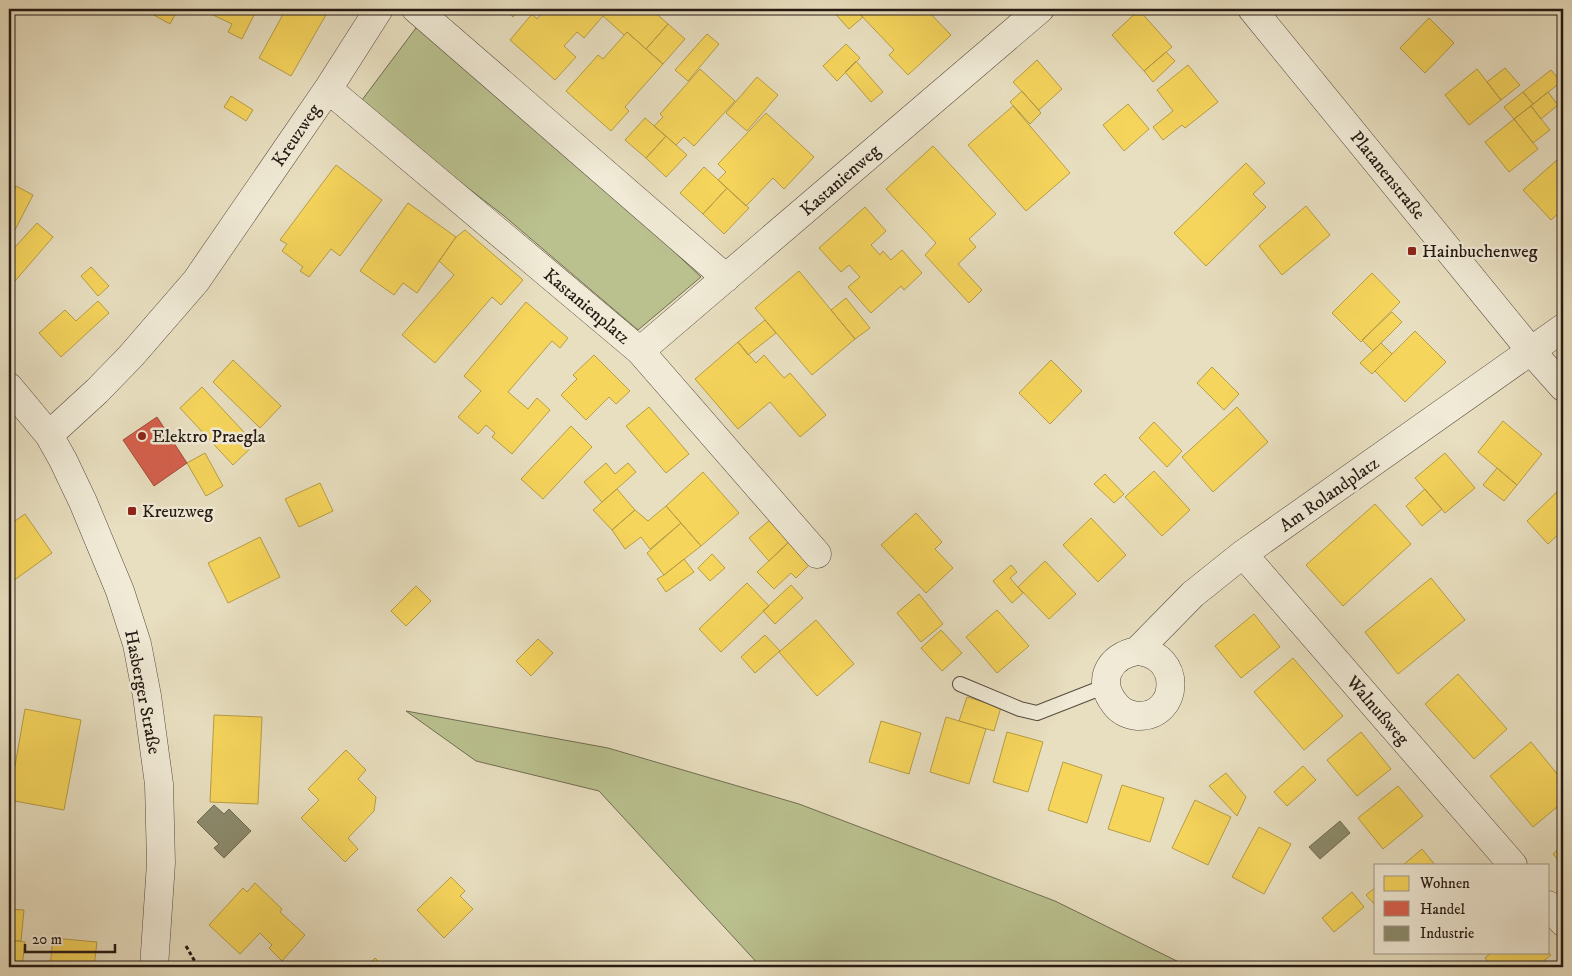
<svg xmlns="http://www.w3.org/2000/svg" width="1572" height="976" font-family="'IM FELL DW Pica',serif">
<rect width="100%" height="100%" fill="#e8dfc0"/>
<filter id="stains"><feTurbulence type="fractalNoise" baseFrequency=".004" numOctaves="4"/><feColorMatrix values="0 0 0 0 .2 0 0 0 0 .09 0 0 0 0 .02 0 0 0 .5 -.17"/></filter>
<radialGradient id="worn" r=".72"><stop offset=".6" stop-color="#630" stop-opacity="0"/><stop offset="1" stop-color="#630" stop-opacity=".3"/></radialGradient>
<path fill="#bac18f" stroke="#706d51" d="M419,24l188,164 94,89 -63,53 -135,-115 -144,-111z
M406,711l202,37 191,56 256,97 134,66h-428l-162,-176 -123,-30z"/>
<path fill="#f6d55c" stroke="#b79d46" d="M143,9h35l-8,15z
M217,9h40l-15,30 -14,-7 4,-8 -19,-9z
M286,9h33l8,4 -36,63 -32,-18z
M504,9h16l-7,8z
M546,9h105l17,15 -22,25 -19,-17 -3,3 -21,-19 -19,22 -7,-6 -13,14 12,11 -21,23 -45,-40 22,-26 5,5z
M831,9h24l8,8 -14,12z
M855,9h62l4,4 5,-4 25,26 -43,40 -19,-20 5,-5z
M1139,10l33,37 -28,24 -32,-36z
M1429,18l25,25 -29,30 -25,-25z
M668,24l17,15 -22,25 -17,-15z
M627,32l36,32 -38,43 4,4 -18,20 -45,-40 32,-36 5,4z
M707,34l12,10 -31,37 -13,-11z
M846,44l14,14 -23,23 -14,-15z
M1166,52l9,9 -22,21 -9,-11z
M1037,60l25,29 -23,21 -26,-28z
M856,61l27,31 -12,10 -26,-30z
M1188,65l30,37 -33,26 -3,-3 -19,15 -10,-13 20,-16 -16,-21z
M1505,68l15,17 -19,15 -14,-18z
M700,69l35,32 -41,45 -10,-9 -8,8 -22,-19 9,-9 -3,-3z
M1477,69l24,31 -32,25 -24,-30z
M1551,70l10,12 -28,22 -10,-12z
M757,77l21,18 -31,36 -21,-18z
M1022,91l19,22 -11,11 -20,-22z
M1523,92l10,12 -19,15 -10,-12z
M1548,92l10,13 -17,14 -10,-13z
M231,96l22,14 -7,11 -22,-14z
M1128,104l21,25 -25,22 -21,-26z
M1013,106l57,67 -44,38 -58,-66z
M1531,106l19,24 -17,13 -19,-24z
M766,113l48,44 -30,32 -11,-11 -27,28 -28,-26 8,-8 -8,-8z
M645,118l21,18 -20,22 -21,-18z
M1514,119l24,30 -29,23 -24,-30z
M666,136l21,19 -21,22 -20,-19z
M933,146l63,68 -27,25 7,8 -18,17 24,26 -13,13 -44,-48 11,-12 -50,-54z
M1557,160l6,7v42l-12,11 -28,-30z
M1246,163l19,20 -12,11 13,13 -60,59 -32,-33z
M336,165l46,35 -42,56 -9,-7 -22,28 -9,-6 3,-4 -21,-16 5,-7 -7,-4z
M704,167l23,21 -24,26 -23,-21z
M16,186l17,9 -18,35 -6,-4v-25z
M727,188l22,20 -25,26 -21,-20z
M408,203l48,34 -39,56 -14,-10 -9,12 -34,-24z
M1306,206l24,29 -48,40 -23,-29z
M865,207l21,24 -15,14 9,10 3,-4 8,9 11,-10 20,23 -18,17 -3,-4 -30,27 -23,-26 12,-10 -11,-12 -8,7 -22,-24z
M37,223l16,14 -44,51v-47l6,6z
M465,230l58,50 -22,25 -9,-8 -57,66 -33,-28 52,-60 -15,-14 17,-24z
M91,267l18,19 -11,10 -17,-20z
M799,271l56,68 -43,36 -57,-67z
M1372,273l28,29 -39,40 -29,-29z
M846,298l24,30 -15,11 -24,-29z
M98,301l11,12 -48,44 -22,-24 26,-23 11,11z
M526,302l42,36 -8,10 -8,-7 -44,51 20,17 9,-11 13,12 -38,44 -20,-17 3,-4 -9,-8 -8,9 -20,-17 23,-26 -17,-15z
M1392,312l10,10 -29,29 -11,-11z
M765,320l11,13 -28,22 -10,-13z
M1415,331l31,31 -41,40 -30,-31z
M738,342l18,21 8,-8 20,23 6,-5 36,42 -26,22 -30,-35 -32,27 -43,-50z
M1381,343l11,11 -20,20 -12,-11z
M594,355l36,36 -14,13 -7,-7 -23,23 -25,-25 16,-16 -4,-4z
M233,360l48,46 -21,22 -47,-46z
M1051,360l31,31 -32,33 -31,-31z
M1212,367l27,27 -15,16 -27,-27z
M202,387l53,57 -22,21 -53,-57z
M649,407l40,47 -23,19 -40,-47z
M1237,407l31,35 -55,50 -31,-35z
M1503,421l39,33 -25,31 -39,-33z
M1154,422l28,29 -15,16 -28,-29z
M571,426l21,21 -49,52 -22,-20z
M205,453l18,33 -17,10 -19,-33z
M1445,453l30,35 -30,25 -30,-35z
M606,463l9,11 13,-11 8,9 -34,30 -18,-20z
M1497,468l20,17 -13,16 -21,-16z
M1154,471l36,39 -28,26 -37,-39z
M703,472l36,41 -38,33 -35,-40z
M1105,474l19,20 -10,9 -20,-19z
M320,483l13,28 -34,16 -14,-28z
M1563,486v44l-15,14 -21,-23z
M617,489l18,21 -23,20 -19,-20z
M1425,489l17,20 -20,17 -16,-20z
M1375,504l36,40 -68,62 -37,-41z
M666,506l15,17 -31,26 -9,-12 -16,12 -13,-19 23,-20 13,11z
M916,513l26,29 -7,7 18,19 -27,25 -45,-48z
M25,514l27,39 -39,28 -4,-6v-50z
M1091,518l35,37 -28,27 -35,-37z
M771,519l20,21 -22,21 -20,-23z
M681,523l20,23 -37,29 -17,-22z
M260,537l20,40 -52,26 -20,-40z
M791,540l21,22 -16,16 -5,-5 -17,16 -17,-17z
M712,554l13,14 -15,13 -12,-13z
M684,559l10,13 -28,20 -9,-13 7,-4z
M1045,561l31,33 -27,25 -31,-32z
M1011,565l6,7 -7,6 13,15 -11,10 -19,-22z
M1431,578l34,42 -67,54 -33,-42z
M747,583l22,23 -48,46 -22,-23z
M791,585l12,13 -28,26 -12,-13z
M416,586l15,15 -25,25 -15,-15z
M919,594l24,30 -22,18 -24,-29z
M997,610l32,36 -32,27 -31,-36z
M1254,614l26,33 -39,31 -26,-32z
M816,620l38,44 -37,32 -38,-44z
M941,630l21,23 -20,18 -21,-23z
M765,635l15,16 -25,22 -14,-16z
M538,639l15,14 -22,23 -15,-15z
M1293,658l50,58 -39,34 -50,-58z
M1458,674l49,55 -33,30 -49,-55z
M967,697l34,10 -7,24 -35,-10z
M25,709l56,11 -17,90 -55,-10z
M214,715l48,2 -4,87 -48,-2z
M946,717l40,12 -17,55 -39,-12z
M881,721l40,12 -12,41 -40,-12z
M1007,732l36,10 -15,50 -35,-10z
M1361,732l30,37 -34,27 -30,-36z
M1531,742l32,39v21l-30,25 -43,-51z
M346,750l20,20 -8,9 18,18 -2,14 -26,27 10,11 -13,13 -44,-44 18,-18 -11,-11z
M1063,762l39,13 -15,48 -39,-13z
M1303,766l13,14 -29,26 -13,-14z
M1226,773l20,24 -9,19 -28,-30z
M1122,785l42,13 -14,44 -42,-13z
M1398,786l25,30 -40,33 -25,-31z
M1195,800l36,17 -23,48 -36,-17z
M1259,827l32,17 -27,50 -32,-17z
M1563,845v20l-10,-11z
M1422,849l13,16h-32z
M451,877l14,14 -5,5 13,13 -29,29 -27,-28z
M255,883l27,26 -2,3 25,23 -23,26 -13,-13 3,-3 -12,-12 -20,21 -31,-29 34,-37 4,4z
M1376,887v19l-10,-11z
M1352,892l12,15 -30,25 -12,-14z
M9,909l15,1 -3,31 -12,-1z
M53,938l44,4 -3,25h-44z
M9,940l16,2 -3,25h-13z
M1492,952h56l3,3 -15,12h-43l-8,-9z
M375,958l9,9h-18z"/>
<path fill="#d6604d" stroke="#a14b3c" d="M157,417l30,46 -33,23 -31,-46z"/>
<path fill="#8c8c6e" stroke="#6d6a53" d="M214,805l10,9 5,-5 22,22 -27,27 -10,-10 5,-4 -22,-22z
M1340,821l10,12 -30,26 -11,-12z"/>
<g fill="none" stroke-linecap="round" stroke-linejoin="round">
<defs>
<path id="lane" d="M960,684l60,25 17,4 69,-27"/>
<path id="street" d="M416,9l310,269
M1252,9l279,342 32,36
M328,89l312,262 177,203
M640,351l400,-342
M9,387l40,48 14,25 20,42 37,89 17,53 10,52 12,88 2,79 -7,104
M49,435l48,-44 34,-35 65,-75 132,-192 51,-80
M1243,554l270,311
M1137,651c46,3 43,66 1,65 -9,-1 -18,-5 -23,-12 -19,-23 -6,-48 22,-53l56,-57 50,-40 320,-226
M1548,905l15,17"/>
</defs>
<use href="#lane" stroke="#564a3e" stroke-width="16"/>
<use href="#street" stroke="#564a3e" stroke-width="29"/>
<path stroke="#251913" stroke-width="3" stroke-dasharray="4 2.5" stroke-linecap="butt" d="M186,946l12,21"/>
<use href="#lane" stroke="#f0ead6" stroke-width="14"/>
<use href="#street" stroke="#f0ead6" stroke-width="28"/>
</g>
<g fill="#8f2418" stroke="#f0ead6" stroke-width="2">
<rect x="1407" y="246" width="10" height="10" rx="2.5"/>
<circle cx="142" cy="436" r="5"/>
<rect x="127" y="506" width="10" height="10" rx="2.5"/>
</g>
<g text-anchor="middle" stroke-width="5" stroke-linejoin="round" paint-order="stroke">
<g font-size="18" fill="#251913" stroke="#f0ead6">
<text transform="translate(296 135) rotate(-56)" y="6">Kreuzweg</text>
<text transform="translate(1388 175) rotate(51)" y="6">Platanenstraße</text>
<text transform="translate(840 180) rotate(-41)" y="6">Kastanienweg</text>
<text transform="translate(587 306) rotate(40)" y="6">Kastanienplatz</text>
<text transform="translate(1329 494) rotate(-35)" y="6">Am Rolandplatz</text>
<text transform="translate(143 692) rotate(79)" y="6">Hasberger Straße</text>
<text transform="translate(1378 710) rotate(49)" y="6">Walnußweg</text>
</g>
<g font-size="18" fill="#251913" stroke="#f0ead6" text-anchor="start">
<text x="1422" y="257">Hainbuchenweg</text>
<text x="152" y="442">Elektro Praegla</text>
<text x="142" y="517">Kreuzweg</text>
</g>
</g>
<rect width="1572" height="976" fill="none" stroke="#e8dfc0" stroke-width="30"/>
<rect x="10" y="10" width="1552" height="956" fill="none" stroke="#251913" stroke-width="2.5"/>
<rect x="15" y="15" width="1542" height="946" fill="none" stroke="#251913"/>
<rect x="1374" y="864" width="175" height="90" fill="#f0ead6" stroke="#9f9688"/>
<rect x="1384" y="876" width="25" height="15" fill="#f6d55c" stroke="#9f9688"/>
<text x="1420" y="888" font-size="15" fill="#251913">Wohnen</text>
<rect x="1384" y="901" width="25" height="15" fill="#d6604d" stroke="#9f9688"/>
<text x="1420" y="914" font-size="15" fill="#251913">Handel</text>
<rect x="1384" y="926" width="25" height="15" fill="#8c8c6e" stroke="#9f9688"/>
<text x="1420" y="938" font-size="15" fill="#251913">Industrie</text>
<path d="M25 944v8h90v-8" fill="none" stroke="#251913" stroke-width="2.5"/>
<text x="32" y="944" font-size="15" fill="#251913" stroke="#f0ead6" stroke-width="4" paint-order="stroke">20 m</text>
<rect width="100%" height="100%" filter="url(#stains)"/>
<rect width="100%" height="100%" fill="url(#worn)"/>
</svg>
